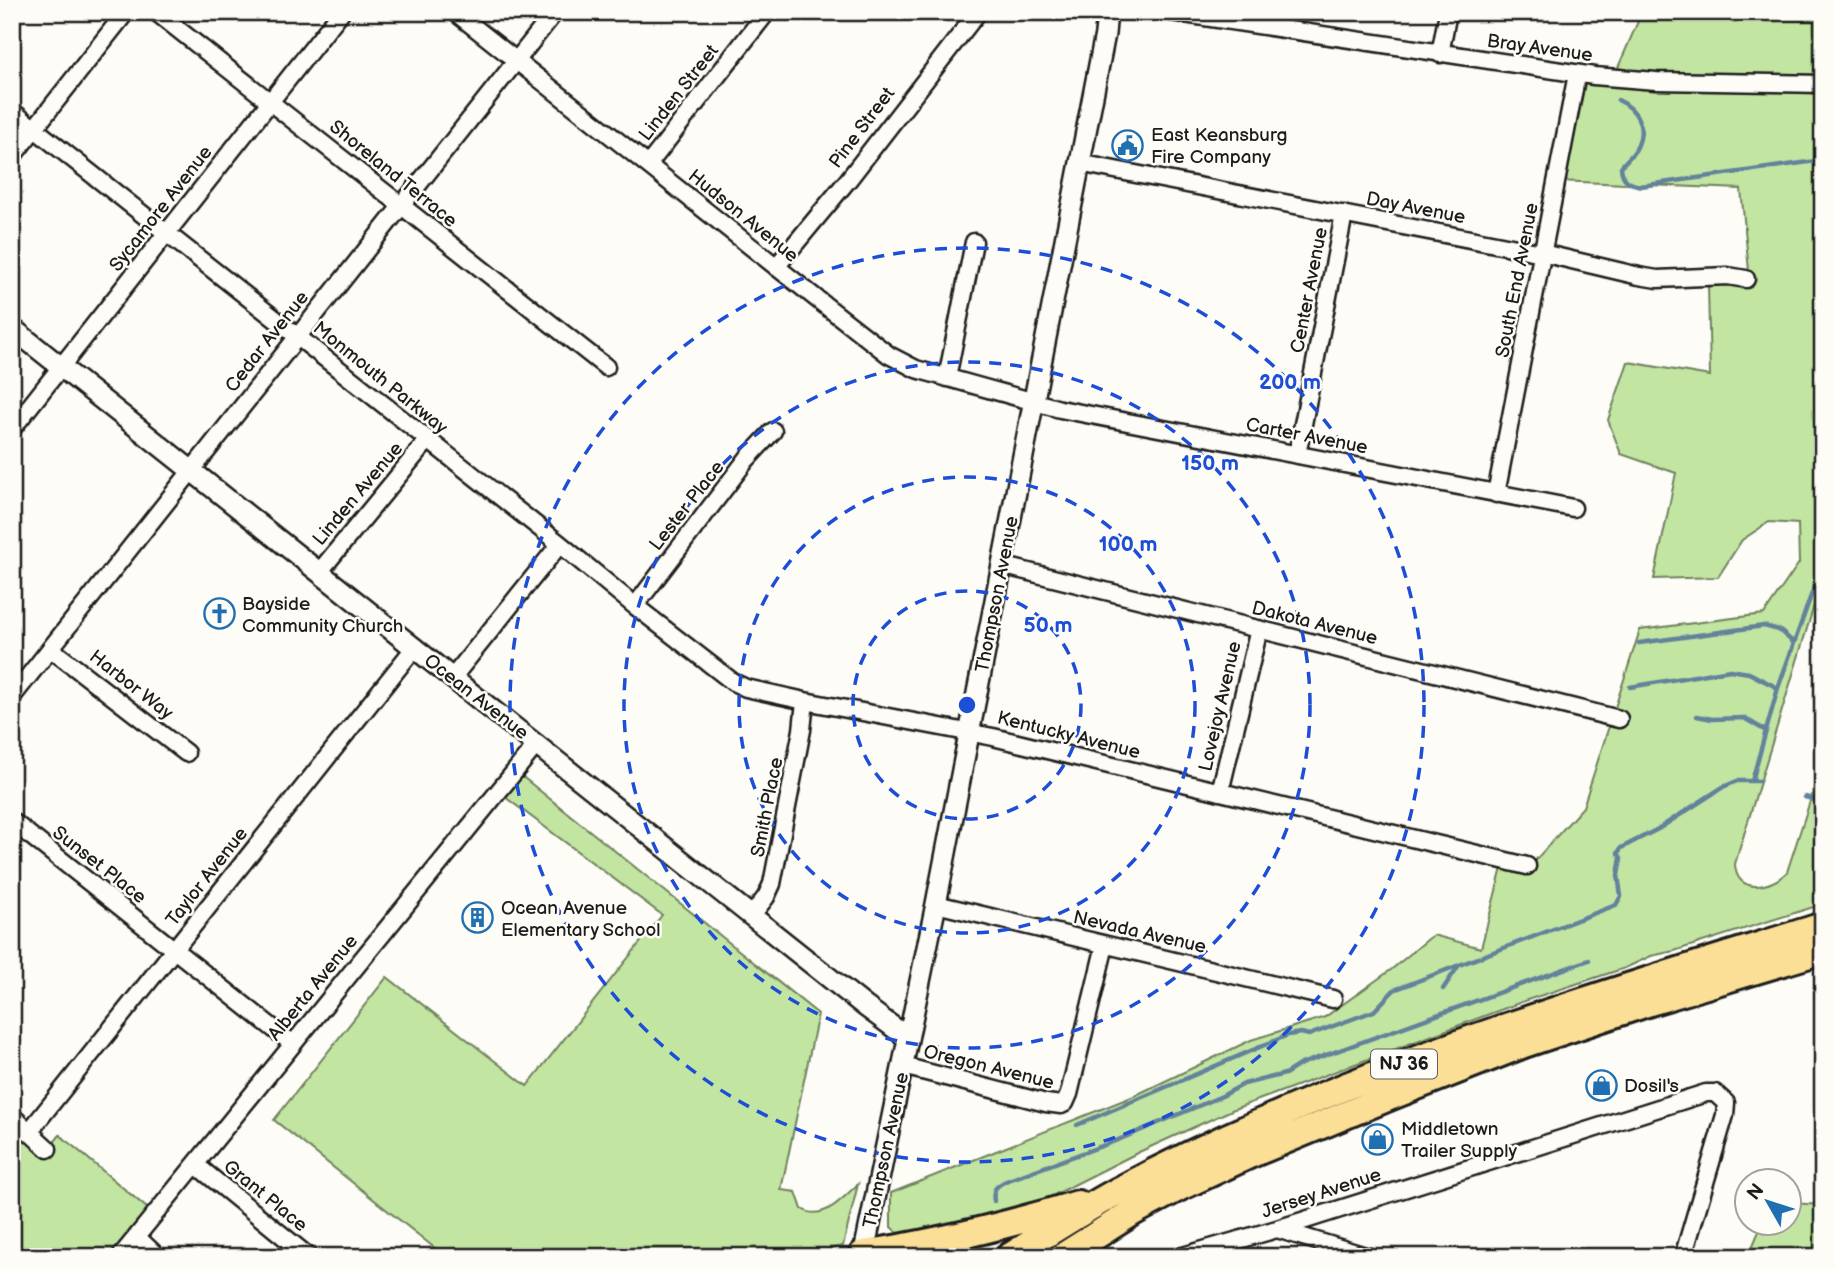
<svg xmlns="http://www.w3.org/2000/svg" width="1835" height="1269" font-family="'Balsamiq Sans',sans-serif">
<rect width="100%" height="100%" fill="#fdfcf7"/>
<filter id="ink" filterUnits="userSpaceOnUse"><feTurbulence type="fractalNoise" baseFrequency=".0143" numOctaves="2"/><feDisplacementMap in="SourceGraphic" scale="14" xChannelSelector="R" yChannelSelector="G"/><feConvolveMatrix kernelMatrix="1 2 1 2 8 2 1 2 1" color-interpolation-filters="sRGB"/></filter>
<g filter="url(#ink)">
<path fill="#c2e6a1" stroke="#6f815e" stroke-width="2" d="M1642,12h181v564l-88,288c1,31 36,25 52,8l36,-111v143l-149,47 -23,5 -26,12 -98,32 -293,109 -95,43 -95,48 -33,11 -106,25 -6,-2 -8,-7v-34l243,-97 117,-56 74,-23 67,-48 41,-34 48,13 21,-80 22,5 59,-66 57,-177 124,-16 35,-51 -1,-39 -29,-2 -27,18 -24,37 -64,2 22,-106 -55,-19 -13,-34 20,-58 82,14 -2,-92 42,-3 -9,-92 -183,-8 19,-110 37,6z
M514,770l304,244 -37,176 15,2 6,17c21,13 40,-10 56,-25l-15,62 -10,2 -8,9h-379l-172,-137 113,-143 140,109 135,-171 -165,-124z
M12,1127l31,28 17,-20 88,74 -27,33 16,15h-125z
M1790,1203l33,2v52h-75l14,-33h28z"/>
<g fill="none" stroke-linecap="round" stroke-linejoin="round">
<path stroke="#63829b" stroke-width="4.5" d="M1618,100c20,9 29,28 18,49 -4,7 -11,12 -15,18 1,13 8,17 20,19l182,-26
M1639,643l125,-17 15,4 15,13
M1630,687l100,-17 19,3 29,15
M1697,716l15,3 32,-1 22,13
M1752,781l26,-93 45,-126
M1805,797l18,5
M1443,989l16,-24
M1077,1125l211,-90 13,-2 8,2 65,-24 20,-21 222,-85 5,-9 -3,-21 3,-17 -3,-5 3,-5 37,-19 65,-42 14,-6h22
M994,1201c-2,-12 2,-15 12,-20l112,-41 104,-44 22,-12 41,-10 16,-10 288,-104
M793,1257l4,-2"/>
<defs>
<path id="minor" d="M156,12l450,355
M455,12l362,287 72,56 27,14 144,40 513,99
M1171,12l423,64 62,5 167,3
M1440,54l8,-42
M12,111l548,433 75,62 98,76 13,6 59,13 188,36 534,129
M12,157l114,-145
M1079,163l463,90 97,23 18,3 71,-3 18,3
M648,165l119,-153
M776,267l72,-87 130,-168
M947,378l27,-136
M12,429l329,-417
M1297,455l47,-241
M1496,494l81,-420
M1001,565l618,154
M320,571l107,-130
M635,606l112,-147 26,-28
M51,649l135,104
M453,677l107,-133
M12,697l543,-685
M1220,792l39,-163
M12,821l281,223
M936,904l397,95
M752,915l14,-18 6,-13 30,-154 3,-29
M903,1066l143,37 15,2 4,-2 4,-9 36,-149
M12,1116l36,33
M29,1132l386,-485
M196,1165l113,92
M1277,1229l92,28
M137,1237l21,20
M120,1257l417,-513
M1179,1257l98,-28 429,-136h9l11,10 -1,12 -42,142"/>
<path id="tertiary" d="M12,328l854,679 42,31
M863,1257l73,-353 169,-870 2,-22"/>
<path id="trunk" d="M863,1254c73,-11 145,-29 215,-50
M1009,1257c36,-22 72,-46 109,-66 47,-25 95,-48 144,-69 181,-81 372,-137 561,-196
M1062,1257l71,-45 45,-24 71,-33 145,-60 130,-51 129,-43 170,-51"/>
</defs>
<use href="#minor" stroke="#1c1c1c" stroke-width="21"/>
<use href="#tertiary" stroke="#1c1c1c" stroke-width="24"/>
<use href="#trunk" stroke="#1c1c1c" stroke-width="32"/>
<use href="#minor" stroke="#fdfcf7" stroke-width="16"/>
<use href="#tertiary" stroke="#fdfcf7" stroke-width="19"/>
<use href="#trunk" stroke="#fbdf96" stroke-width="26"/>
</g>
</g>
<g fill="none" stroke="#1d4ed8" stroke-width="3.5" stroke-dasharray="12 9">
<circle cx="967" cy="705" r="114"/>
<circle cx="967" cy="705" r="228"/>
<circle cx="967" cy="705" r="343"/>
<circle cx="967" cy="705" r="457"/>
</g>
<defs>
<symbol id="civic-ring" viewBox="-11 -11 22 22"><circle r="9.5" fill="#fdfcf7" stroke="#1f6fb2" stroke-width="1.5"/><path d="M-.6-6.5H3V-4.5H.6V-3L4-1V1h2V6H-6V1h2V-1L-.6-3ZM-1.2 2.5V6h2.4V2.5Z" fill="#1f6fb2"/></symbol>
<symbol id="church-ring" viewBox="-11 -11 22 22"><circle r="9.5" fill="#fdfcf7" stroke="#1f6fb2" stroke-width="1.5"/><path d="M-1.2-6h2.4v3.5h3.3v2.4h-3.3V6h-2.4V-.1h-3.3v-2.4h3.3Z" fill="#1f6fb2"/></symbol>
<symbol id="building-ring" viewBox="-11 -11 22 22"><circle r="9.5" fill="#fdfcf7" stroke="#1f6fb2" stroke-width="1.5"/><path d="M-4-6H4V6H1V3H-1V6H-4ZM-2.5-4.3h1.7v1.8h-1.7ZM.8-4.3h1.7v1.8H.8ZM-2.5-1h1.7V.8h-1.7ZM.8-1h1.7V.8H.8Z" fill="#1f6fb2"/></symbol>
<symbol id="shop-ring" viewBox="-11 -11 22 22"><circle r="9.5" fill="#fdfcf7" stroke="#1f6fb2" stroke-width="1.5"/><path d="M-5-2.5h2.3a2.7 3.5 0 0 1 5.4 0H5L5.5 6h-11ZM-1.5-2.5h3a1.5 2.3 0 0 0-3 0Z" fill="#1f6fb2"/></symbol>
</defs>
<g fill-rule="evenodd">
<use href="#civic-ring" x="1110" y="128" width="35" height="35"/>
<use href="#church-ring" x="202" y="596" width="35" height="35"/>
<use href="#building-ring" x="460" y="900" width="35" height="35"/>
<use href="#shop-ring" x="1584" y="1068" width="35" height="35"/>
<use href="#shop-ring" x="1360" y="1122" width="35" height="35"/>
</g>
<g text-anchor="middle" stroke-width="5" stroke-linejoin="round" paint-order="stroke">
<rect fill="#fdfcf7" stroke="#605f5e" stroke-width="2" x="1371" y="1049.5" width="66" height="29" rx="5"/>
<g font-size="18" font-weight="bold" fill="#1c1c1c">
<text x="1404" y="1070">NJ 36</text>
</g>
<g font-size="19" fill="#1c1c1c" stroke="#fdfcf7">
<text transform="translate(1540 47) rotate(8)" y="7">Bray Avenue</text>
<text transform="translate(678 92) rotate(-52)" y="7">Linden Street</text>
<text transform="translate(861 127) rotate(-53)" y="7">Pine Street</text>
<text transform="translate(394 173) rotate(39)" y="7">Shoreland Terrace</text>
<text transform="translate(1416 207) rotate(11)" y="7">Day Avenue</text>
<text transform="translate(160 208) rotate(-52)" y="7">Sycamore Avenue</text>
<text transform="translate(744 215) rotate(39)" y="7">Hudson Avenue</text>
<text transform="translate(1516 280) rotate(-79)" y="7">South End Avenue</text>
<text transform="translate(1308 290) rotate(-79)" y="7">Center Avenue</text>
<text transform="translate(266 341) rotate(-52)" y="7">Cedar Avenue</text>
<text transform="translate(381 377) rotate(39)" y="7">Monmouth Parkway</text>
<text transform="translate(1307 435) rotate(11)" y="7">Carter Avenue</text>
<text transform="translate(357 493) rotate(-50)" y="7">Linden Avenue</text>
<text transform="translate(686 505) rotate(-52)" y="7">Lester Place</text>
<text transform="translate(996 594) rotate(-79)" y="7">Thompson Avenue</text>
<text transform="translate(1315 622) rotate(14)" y="7">Dakota Avenue</text>
<text transform="translate(132 684) rotate(38)" y="7">Harbor Way</text>
<text transform="translate(477 696) rotate(38)" y="7">Ocean Avenue</text>
<text transform="translate(1219 706) rotate(-77)" y="7">Lovejoy Avenue</text>
<text transform="translate(1069 734) rotate(14)" y="7">Kentucky Avenue</text>
<text transform="translate(766 807) rotate(-79)" y="7">Smith Place</text>
<text transform="translate(100 864) rotate(38)" y="7">Sunset Place</text>
<text transform="translate(206 876) rotate(-52)" y="7">Taylor Avenue</text>
<text transform="translate(1140 931) rotate(13)" y="7">Nevada Avenue</text>
<text transform="translate(312 987) rotate(-51)" y="7">Alberta Avenue</text>
<text transform="translate(989 1066) rotate(14)" y="7">Oregon Avenue</text>
<text transform="translate(885 1150) rotate(-78)" y="7">Thompson Avenue</text>
<text transform="translate(1321 1192) rotate(-18)" y="7">Jersey Avenue</text>
<text transform="translate(266 1195) rotate(39)" y="7">Grant Place</text>
</g>
<g font-size="19" fill="#1c1c1c" stroke="#fdfcf7" text-anchor="start">
<text x="1151" y="141">East Keansburg<tspan x="1151" dy="22">Fire Company</tspan></text>
<text x="242" y="610">Bayside<tspan x="242" dy="22">Community Church</tspan></text>
<text x="501" y="914">Ocean Avenue<tspan x="501" dy="22">Elementary School</tspan></text>
<text x="1624" y="1092">Dosil's</text>
<text x="1401" y="1135">Middletown<tspan x="1401" dy="22">Trailer Supply</tspan></text>
</g>
</g>
<circle cx="967" cy="705" r="10" fill="#1d4ed8" stroke="#fdfcf7" stroke-width="3.5"/>
<g font-size="21" text-anchor="middle" font-weight="bold" fill="#1d4ed8" stroke="#fdfcf7" stroke-width="5" stroke-linejoin="round" paint-order="stroke">
<text x="1290" y="389">200 m</text>
<text x="1210" y="470">150 m</text>
<text x="1128" y="551">100 m</text>
<text x="1048" y="632">50 m</text>
</g>
<rect width="1835" height="1269" fill="none" stroke="#fdfcf7" stroke-width="42"/>
<rect x="21" y="21" width="1793" height="1227" fill="none" stroke="#1c1c1c" stroke-width="2.5" filter="url(#ink)"/>
<g transform="translate(1768 1202) rotate(309)"><circle r="33" fill="#fdfcf7" stroke="#a3a29f" stroke-width="2"/>
<path d="M0-5L12 26L0 18L-12 26Z" fill="#1f6fb2"/>
<text y="-10" font-size="19" font-weight="bold" text-anchor="middle" fill="#1c1c1c">N</text>
</g>
</svg>
